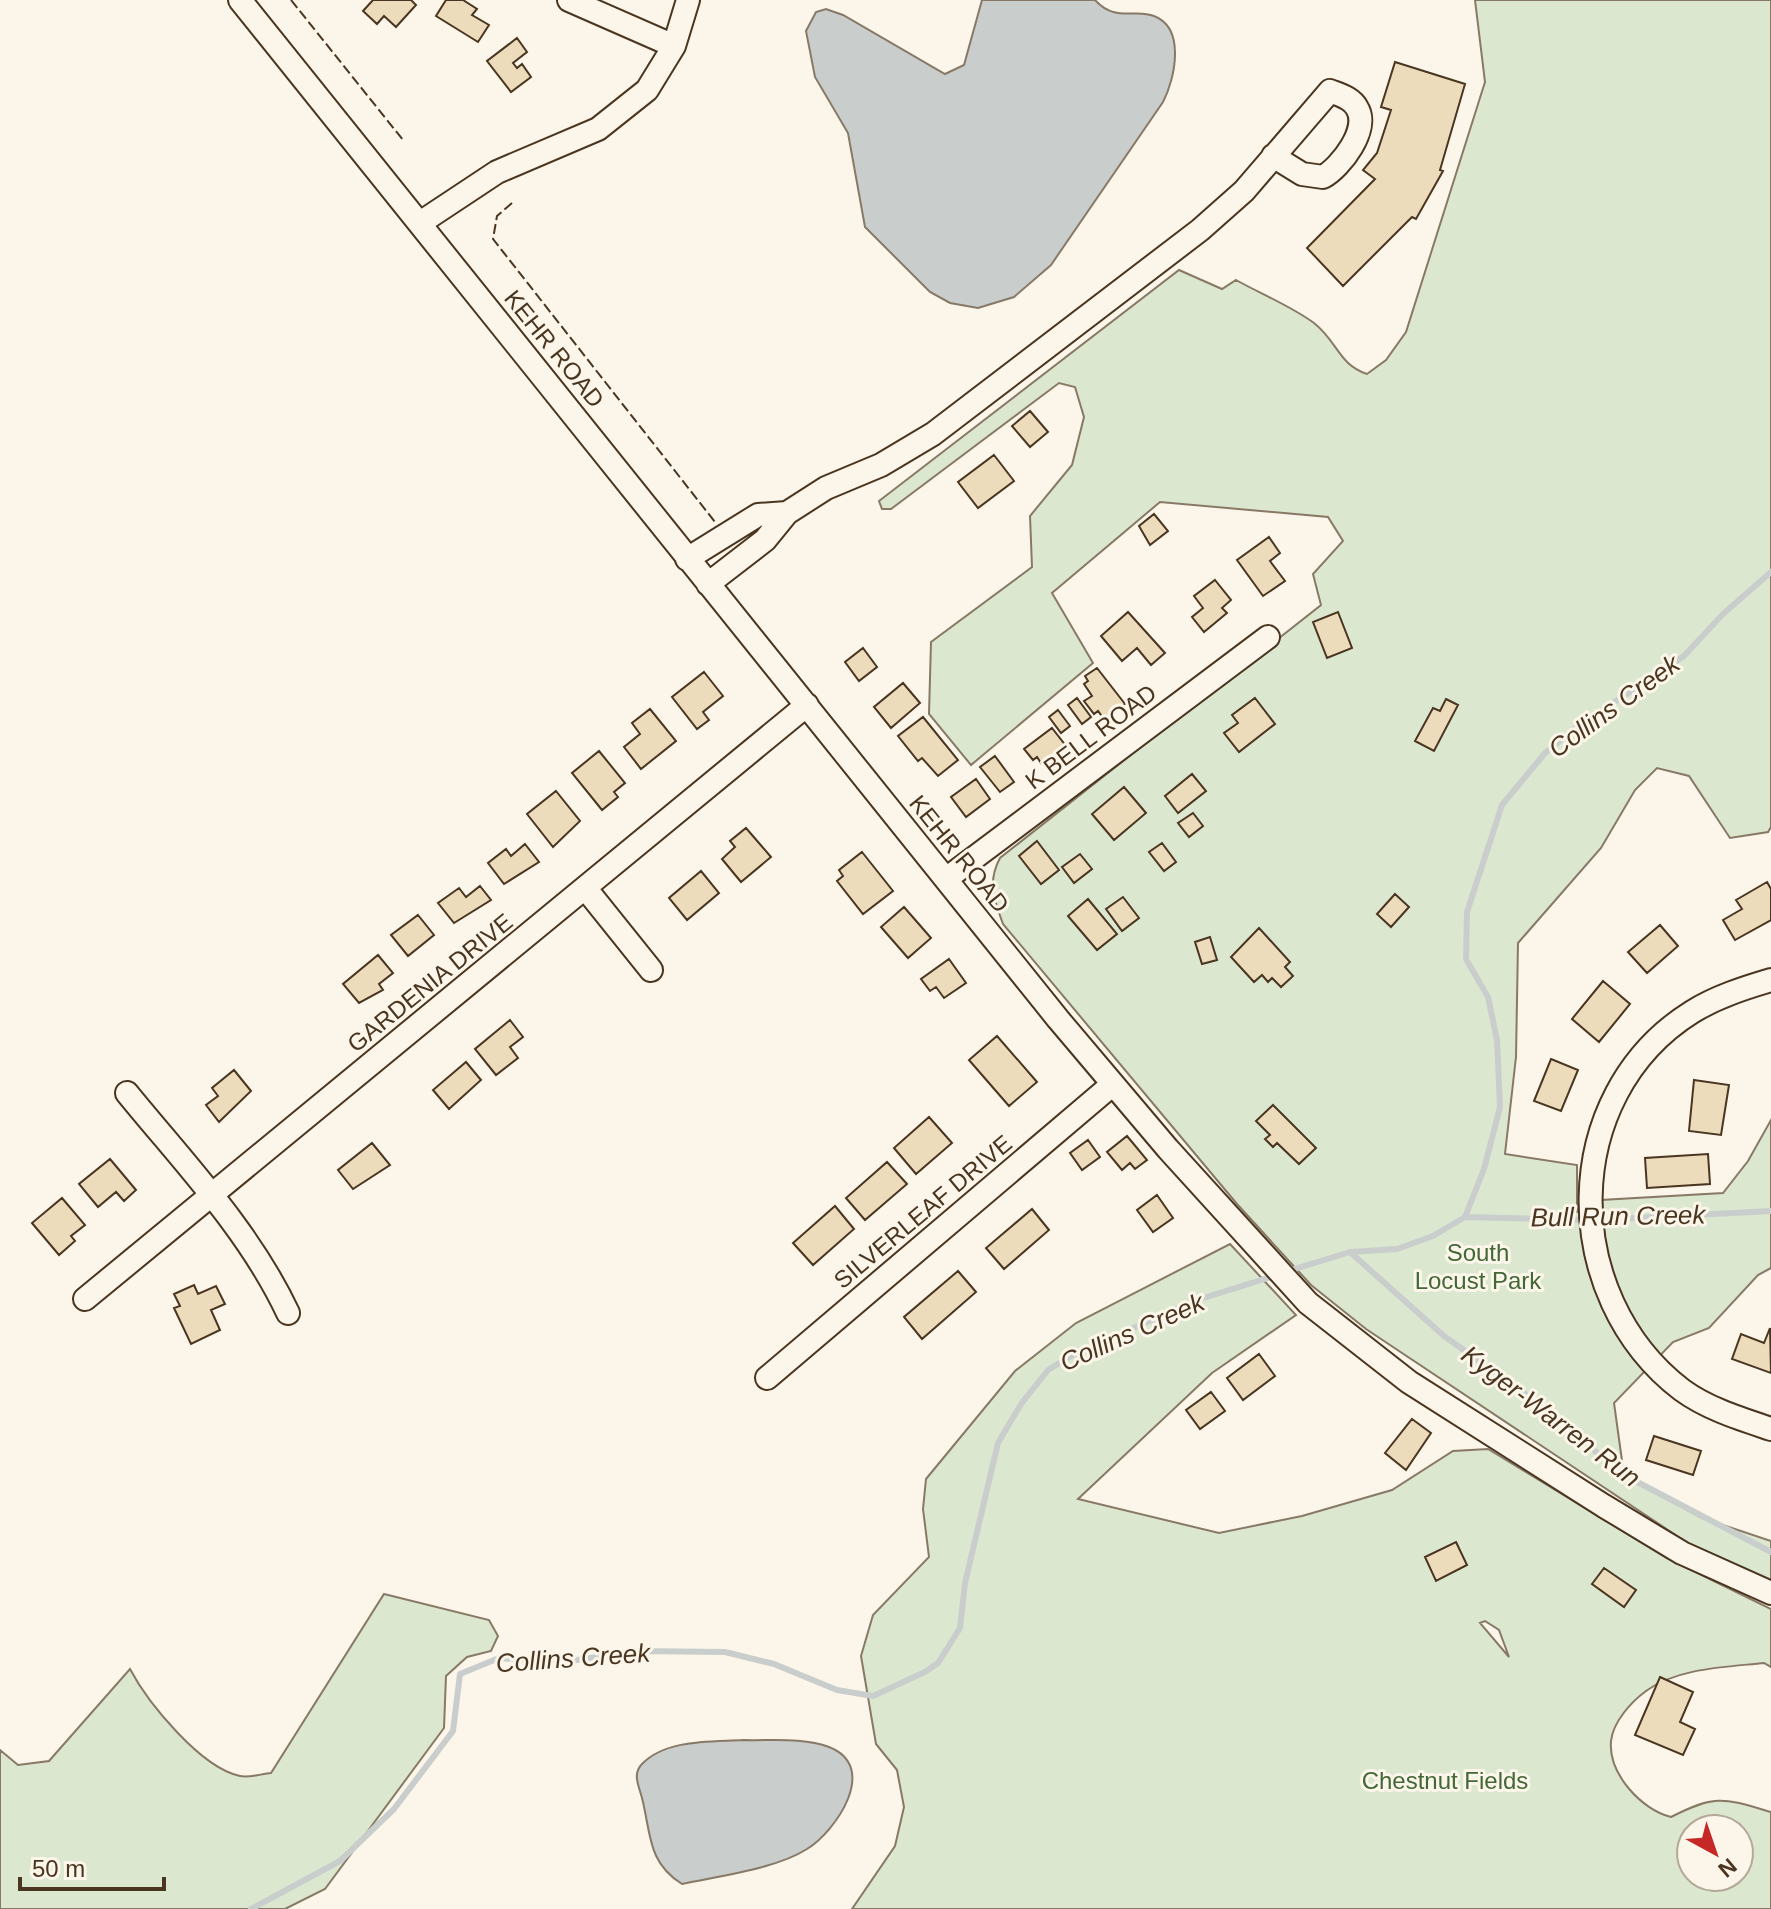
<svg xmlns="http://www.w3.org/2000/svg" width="1771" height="1909" font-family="Arial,sans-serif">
<rect width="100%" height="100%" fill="#fbf6e9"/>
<path fill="#dce7d0" stroke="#887966" stroke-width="2" fill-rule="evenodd" d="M1475,0h296v827l-3,5 -38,6 -41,-62 -32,-8 -22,22 -34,58 -83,95 -2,114 -11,97 72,11v47l25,-1 -1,-11 122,-7 25,-32 23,-41v148l-13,7 -49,53 -36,14 -59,61 10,72 78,43 69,23v44l-76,-37 -329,-219 -55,-44 -74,-81 -234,-280c-9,-24 -16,-42 -3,-66l321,-253 -8,-31 30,-33 -15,-24 -168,-15 -108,91 41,70 -122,102 -42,-51 2,-72 101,-75 -2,-51 42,-51 12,-48 -9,-30 -16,-4 -168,126h-9l-3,-8 300,-231 43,19 14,-9c25,14 55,26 78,43 24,19 24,41 53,51l19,-14 20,-28 79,-250z
M1230,1244l66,71 -84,58 -134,126 141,34 83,-17 90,-26 61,-39 35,-2 179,109 104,51v58l-7,-4c-38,4 -87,5 -118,28 -15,11 -33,31 -35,50 -3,33 31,69 60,76 45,-23 52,-19 100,-5v97h-919l43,-63 9,-39 -7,-37 -21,-26 -15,-88 12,-41 56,-58 -6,-48 3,-30 89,-108 61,-48zM1485,1621l14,9 10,27 -29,-34zM1691,1829h48v48h-48z
M384,1594l105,26 9,16 -7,15 -24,6 -21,19 -2,52 -119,161 -40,20h-285v-159l18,15 31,-4 81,-92c18,34 71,99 110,107 9,2 21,-2 31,-3z"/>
<path fill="#c9cecd" stroke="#887966" stroke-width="2" d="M982,0h113c21,23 40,8 59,16 32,12 21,63 9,86l-112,163 -37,32 -36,11 -28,-5 -20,-11 -65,-65 -17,-94 -33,-56 -9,-46 10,-19 10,-3 17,6 102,59 19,-9z
M743,1740c26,1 60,-3 86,7 51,20 7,84 -22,102 -31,20 -89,27 -125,35 -35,-22 -31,-51 -40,-86 -3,-12 -10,-24 0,-34 24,-25 69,-22 101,-24z"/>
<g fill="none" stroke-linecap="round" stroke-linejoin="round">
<path stroke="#c9cecd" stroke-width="6" d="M1465,1217l123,3
M1599,1220l172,-9
M1350,1252l94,84 87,62 93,77 147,77
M1288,1271l62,-19 47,-3 36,-13 32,-19 19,-48 16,-62 -3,-67 -9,-43 -22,-38 1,-47 35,-107 43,-52 33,-27 106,-70 39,-42 48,-42
M251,1909l89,-48 54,-52 59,-78 7,-57 39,-16 65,4 71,-11 90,1 49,12 63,26 36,6 52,-24 13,-9 22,-35 5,-45 33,-140 23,-39 27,-34 23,-14 123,-55 83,-26"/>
</g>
<path fill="#ecdcbc" stroke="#4a3520" stroke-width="2" d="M373,0h38l5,5 -20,22 -12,-11 -7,8 -14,-13z
M446,0h17l14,9 -5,6 17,10 -11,17 -42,-26z
M517,38l10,14 -14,11 4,5 5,-4 9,13 -20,15 -24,-31z
M1395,62l70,22 -25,86 3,1 -27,48 -4,-2 -69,69 -36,-38 68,-69 -12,-9 14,-17 14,-43 -10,-3z
M1030,411l18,21 -18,15 -18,-21z
M994,455l20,26 -36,27 -20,-26z
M1154,514l14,17 -18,14 -11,-19z
M1269,537l11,16 -10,8 15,20 -22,15 -26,-36z
M1215,580l16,20 -9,8 5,5 -23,19 -12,-15 11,-9 -9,-12z
M1128,612l37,41 -14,12 -14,-17 -15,13 -21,-25z
M1338,612l14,36 -25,10 -14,-36z
M863,648l14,19 -18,14 -14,-19z
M1097,668l28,36 -21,15 -6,-8 -4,3 -10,-13 8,-5 -8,-12 4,-3 -3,-5z
M704,672l19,24 -20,16 6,8 -12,9 -25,-32z
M903,683l17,20 -29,25 -17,-21z
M1077,698l14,19 -9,7 -14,-19z
M1255,698l20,26 -36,28 -15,-19 14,-10 -6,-8z
M1446,699l12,6 -24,46 -19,-10 18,-33 7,3z
M650,709l26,32 -35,28 -17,-22 16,-13 -8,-11z
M1058,710l12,16 -9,7 -12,-16z
M923,717l35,43 -20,16 -16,-18 -4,3 -20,-25z
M1052,728l14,18 -14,14 -2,-3 -9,6 -4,-6 -4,3 -9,-11z
M599,751l26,32 -11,9 4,5 -16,13 -30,-37z
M995,756l19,26 -14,10 -20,-25z
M1192,774l14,17 -28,22 -13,-17z
M976,779l14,20 -24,18 -15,-20z
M1124,787l22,26 -32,27 -22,-26z
M556,791l24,30 -27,26 -26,-33z
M1193,813l10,13 -14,11 -11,-14z
M746,828l25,29 -30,25 -19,-23 13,-12 -5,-6z
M1037,841l22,29 -18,14 -22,-28z
M1162,843l14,19 -12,9 -15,-19z
M525,844l14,18 -35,22 -16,-21 18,-14 5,7z
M862,852l31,39 -30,23 -26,-33 6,-5 -4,-6z
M1080,854l12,15 -18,14 -12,-16z
M701,871l18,22 -32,27 -18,-22z
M1767,882l4,7v31l-36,20 -12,-20 19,-11 -6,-9z
M480,886l11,14 -37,23 -16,-20 21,-15 7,9z
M1395,894l14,13 -18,20 -14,-13z
M1123,897l16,21 -17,13 -16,-22z
M1088,899l29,35 -20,16 -29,-34z
M904,907l27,31 -23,20 -27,-31z
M418,915l16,20 -26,21 -17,-21z
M1660,925l18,21 -31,27 -19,-21z
M1259,928l31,34 -5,5 8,9 -12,11 -9,-9 -4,4 -6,-7 -8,7 -23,-25z
M1210,937l7,23 -15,4 -7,-22z
M378,955l15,18 -14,11 4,6 -24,13 -16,-19z
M949,959l17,24 -22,15 -8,-11 -6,4 -9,-12z
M1603,981l27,23 -31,38 -27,-23z
M510,1020l13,17 -13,10 8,11 -22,17 -21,-26z
M997,1036l40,46 -28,24 -40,-46z
M1551,1059l27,11 -17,41 -27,-10z
M466,1062l15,18 -32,29 -16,-19z
M234,1070l17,21 -32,31 -13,-17 12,-9 -6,-8z
M1694,1080l35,5 -8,50 -32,-4z
M1273,1105l43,43 -17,16 -22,-21 -4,4 -8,-8 5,-4 -14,-14z
M929,1117l23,26 -36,31 -22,-26z
M1127,1136l20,24 -12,9 -5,-6 -8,7 -15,-18z
M1088,1140l12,17 -18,13 -12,-17z
M372,1143l18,22 -37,24 -15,-19z
M1708,1154l2,30 -63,4 -2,-30z
M110,1159l26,31 -12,11 -8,-9 -18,15 -19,-23z
M887,1162l20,22 -42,36 -19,-22z
M1157,1195l16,23 -20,14 -16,-22z
M62,1198l23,27 -14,11 4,5 -16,14 -27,-32z
M835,1206l19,23 -41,36 -20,-22z
M1032,1209l17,21 -45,39 -18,-21z
M958,1271l18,21 -54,47 -18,-22z
M194,1285l4,9 18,-8 9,18 -14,6 9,20 -29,14 -17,-36 6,-2 -6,-12z
M1770,1328l1,45 -39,-14 9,-25 23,9z
M1259,1354l16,22 -32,24 -16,-22z
M1211,1392l14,19 -25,18 -14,-19z
M1412,1419l19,14 -25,37 -21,-17z
M1654,1436l47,15 -8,24 -47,-15z
M1456,1542l11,23 -31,16 -11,-24z
M1604,1568l32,22 -12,17 -32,-23z
M1660,1677l33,15 -13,30 15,7 -12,26 -48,-20z"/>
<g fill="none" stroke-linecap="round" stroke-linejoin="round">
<defs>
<path id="minor" d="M240,0l818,1019 110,130 140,154 101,79 195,124 78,47 89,40
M569,0l105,46
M420,223l77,-51 101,-43 49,-39 27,-44 14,-46
M687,559l71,-44 29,-2
M708,584l57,-44 22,-27 39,-25 55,-23 52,-31 267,-204 44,-39 86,-100c10,4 22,7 27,17 13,21 -16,59 -34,69l-21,-3 -29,-18
M946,879l322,-242
M586,889l65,81
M1771,980c-27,8 -55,17 -79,32 -134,84 -133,284 -10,378 26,19 59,29 89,39
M127,1093c57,70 122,137 161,220
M85,1299l722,-594
M767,1378l346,-294"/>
</defs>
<use href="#minor" stroke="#4a3520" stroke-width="26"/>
<use href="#minor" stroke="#fbf6e9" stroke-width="22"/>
<path stroke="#4a3520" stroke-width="2" stroke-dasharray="10 4" stroke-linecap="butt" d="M291,0l112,140
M512,203l-15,13 -4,23 222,283"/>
</g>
<g text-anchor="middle" stroke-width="6" stroke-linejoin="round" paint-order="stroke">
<g font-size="24" fill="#4a3520" stroke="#fbf6e9">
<text transform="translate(554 349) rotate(51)" y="8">KEHR ROAD</text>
<text transform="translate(1091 737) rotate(-37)" y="8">K BELL ROAD</text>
<text transform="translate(959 854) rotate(51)" y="8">KEHR ROAD</text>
<text transform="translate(430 983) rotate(-39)" y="8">GARDENIA DRIVE</text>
<text transform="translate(923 1212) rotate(-40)" y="8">SILVERLEAF DRIVE</text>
</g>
<g font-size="24" fill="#436837" stroke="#fbf6e9">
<text x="1478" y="1261">South<tspan x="1478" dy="28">Locust Park</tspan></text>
<text x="1445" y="1789">Chestnut Fields</text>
</g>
<g font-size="26" font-style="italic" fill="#4a3520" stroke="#fbf6e9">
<text transform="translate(1614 706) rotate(-36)" y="9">Collins Creek</text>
<text transform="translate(1618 1216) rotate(-1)" y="9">Bull Run Creek</text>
<text transform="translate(1132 1332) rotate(-24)" y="9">Collins Creek</text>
<text transform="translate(1551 1416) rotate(37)" y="9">Kyger-Warren Run</text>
<text transform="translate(573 1658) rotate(-4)" y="9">Collins Creek</text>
</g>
</g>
<g transform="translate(1715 1853) rotate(140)"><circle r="38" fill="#fbf6e9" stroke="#b4a999" stroke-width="2"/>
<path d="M0-6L14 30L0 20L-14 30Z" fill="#c62828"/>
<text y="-12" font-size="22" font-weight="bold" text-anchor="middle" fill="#4a3520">N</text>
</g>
<path d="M20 1877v12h144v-12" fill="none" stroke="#4a3520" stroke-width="4"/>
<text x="32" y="1877" font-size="24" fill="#4a3520" stroke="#fbf6e9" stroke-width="6" paint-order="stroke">50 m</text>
</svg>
